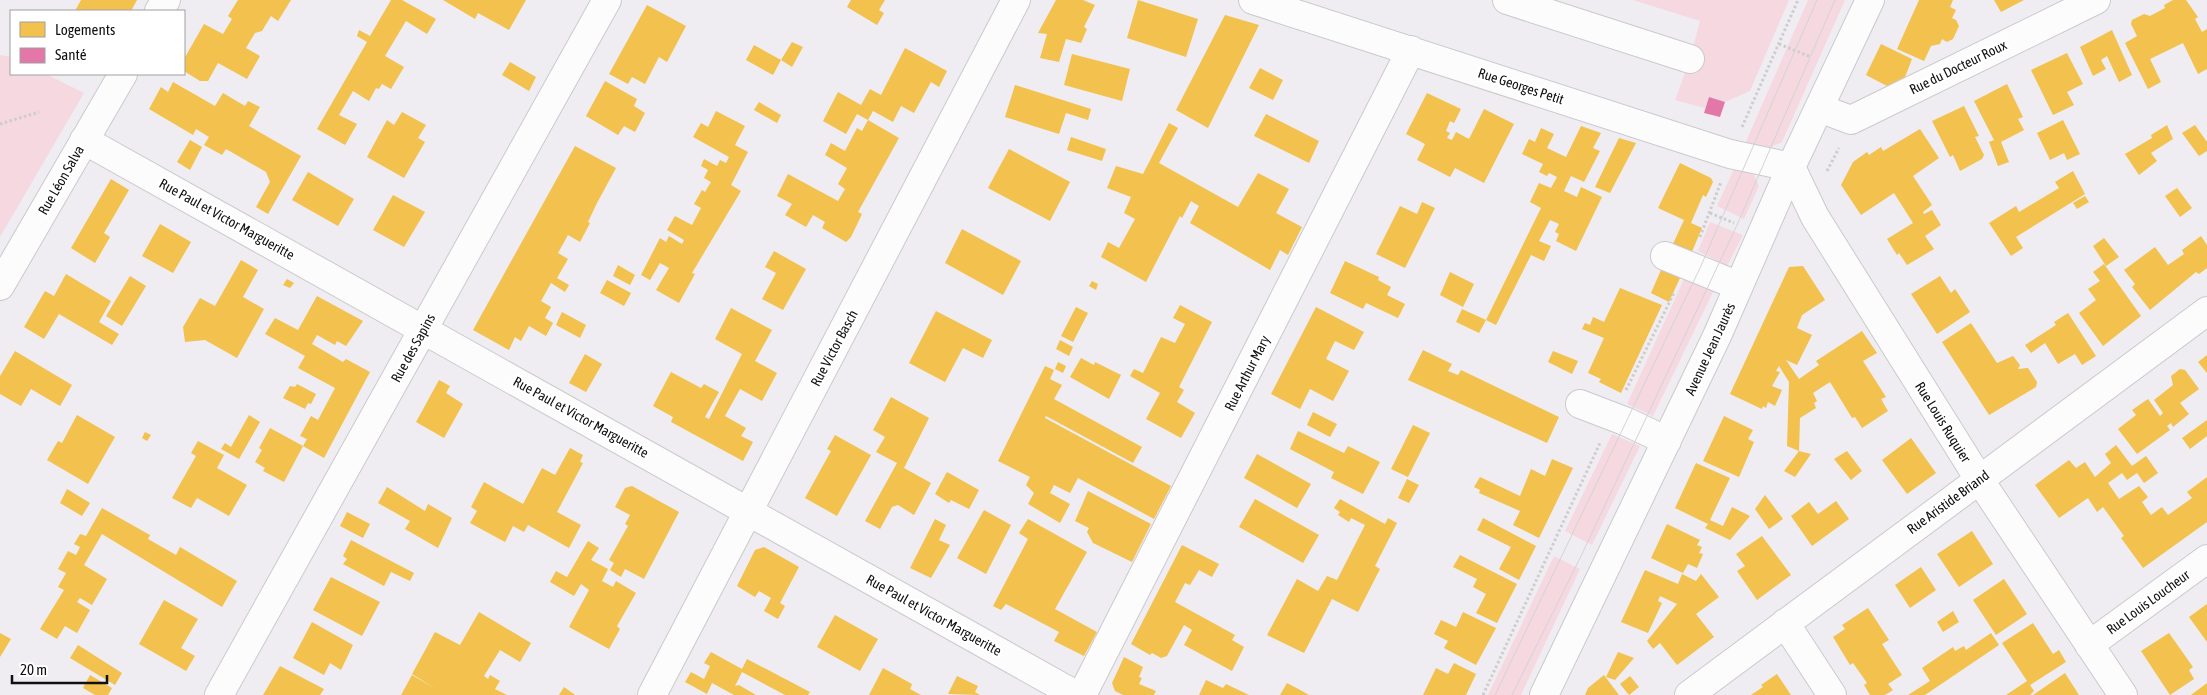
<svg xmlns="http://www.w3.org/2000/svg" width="2207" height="695" font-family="'Asap Condensed',sans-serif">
<rect width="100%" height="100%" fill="#efedf1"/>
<path fill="#f5d8e0" d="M1633,0h156l-39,91 -25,11 -16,-5 -4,11 -30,-8 15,-41 10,-38z
M1808,0h37l-63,142 -17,8 -21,-4z
M0,55l11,2v17h35l38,19 -84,144z
M1736,165l18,10 5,11 -15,33 -27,-13z
M1710,222l33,13 -16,31 -29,-15z
M1684,279l30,11 -61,126 -26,-12z
M1612,434l28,12 -48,99 -27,-14z
M1554,556l26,13 -59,126h-33z"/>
<path fill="#f2c14e" d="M81,0h56l-6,11h-56z
M238,0h53l-13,21 -7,-5 -9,15 -7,2 -9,15 14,8 -13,23 -29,-16 -10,18h-8l-16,-10v-12l20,-35 19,10 9,-15 -4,-3z
M391,0h11l34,19 -9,15 -21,-13 -21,35 19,11 -13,22 -9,-5 -3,5 -3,-1 -7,13 -16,-10 -14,24 18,9 -12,21 -28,-16 50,-87 -10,-6 2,-6 11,6z
M443,0h83l-17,30 -31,-17 -3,6z
M851,0h34l-6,10 5,3 -7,12 -30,-18z
M1056,0h27l12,5 -11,22 3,2 -6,14 -15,-4 -7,23 -19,-4 7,-24 -9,-1z
M1138,0l60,19 -12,38 -59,-19z
M1919,0h34l-3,7 6,3 -4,8 4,2 3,6 -6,13 -6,3 -5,-3 -2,5 -9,2 -7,15 -27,-12z
M1994,0h30l-23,12z
M2173,0h13l12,17 -3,2 7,13 5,-3v40l-9,5 -15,-31 -33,16 11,23 -13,7 -23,-46 12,-7 -6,-12 1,-4 12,-6 6,2 15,-8 -1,-3z
M647,5l39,21 -19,36 -8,-5 -14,27 -13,-7 -4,7 -19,-10z
M1225,15l34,10 -51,103 -32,-18z
M2112,30l20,45 -13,7 -12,-26 -6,4 5,9 -13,7 -13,-29z
M792,42l11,5 -11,20 -11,-7z
M1881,44l31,15 -7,18 -18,9 -21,-11z
M754,45l27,15 -8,15 -27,-15z
M905,48l42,23 -8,16 -8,-5 -17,31 -13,-7 -8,16 -20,-11 -5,9 -11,-6 -11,20 -23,-13 15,-29 23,13 9,-16 11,6z
M2067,53l16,31 -16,8 7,13 -21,10 -22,-45z
M1072,54l58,15 -8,32 -58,-16z
M510,62l26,15 -7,14 -27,-16z
M1260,68l23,12 -10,20 -24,-12z
M605,81l32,18 -3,7 11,7 -10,19 -11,-6 -6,9 -32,-19z
M173,82l42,24 8,-13 22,13 3,-5 12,6 -11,19 52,30 -33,58 -12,-7 14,-25 -4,-10 -40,-23 -4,6 -18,-10 5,-8 -13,-8 -3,6 -44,-26 12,-22 7,5z
M2007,84l16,33 -5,2 6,11 -23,12 8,20 -11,4 -9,-24 5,-2 -20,-39z
M1015,85l76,24 -3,11 -22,-7 -7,21 -54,-17z
M1427,93l34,16 -7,14 -4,-2 -4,10 4,2 -3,5 5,2 4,-8 13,7 15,-30 30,15 -30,59 -29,-15 -5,9 -33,-17 8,-16 -19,-10z
M759,102l22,13 -4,8 -23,-13z
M1964,106l15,30 -4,1 9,18 -2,4 -22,12 -7,-16 -3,2 -18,-36z
M716,111l29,15 -10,19 13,7 -17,33 10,6 -49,82 3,1 -16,29 -23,-13 13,-22 -9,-5 -10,17 -9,-5 19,-37 6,4 3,-6 13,8 2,-4 -17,-10 8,-14 17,9 9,-17 -7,-4 8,-14 3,2 6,-10 -7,-4 4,-8 -7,-4 3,-7 13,7 3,-6 6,3 3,-6 -36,-20 8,-14 7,4z
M402,112l24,13 -8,13 7,4 -21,36 -37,-21 20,-37 7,5z
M1266,114l53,27 -10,22 -55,-27z
M868,120l31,18 -41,74 4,2 -11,23 -5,5 -24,-14 3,-6 -12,-7 -7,12 -21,-12 7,-11 -15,-8 11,-22 50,27 7,-12 -7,-5 9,-16 -22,-13 6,-12 14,8 12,-23 5,3z
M2063,120l17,34 -13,6 -3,-7 -14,7 -13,-27z
M1169,123l9,5 -19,35 79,44 20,-34 31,16 -13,24 26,14 -14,28 -8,-5 -10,20 -80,-47 9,-17 -8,-5 -9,17 -2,-2 -34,66 -45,-25 7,-15 11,6 16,-29 -11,-6 7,-16 -24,-9 9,-22 27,8z
M2167,125l6,14 -22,14 6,8 -18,14 -14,-21 27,-16 -1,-3z
M2195,125l12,17v9l-8,5 -17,-23z
M1581,126l20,7 -8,15 7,3 -16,31 -13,-6 -7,15 13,6 4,-10 21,10 -26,54 -20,-10 3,-7 -4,-2 4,-8 -9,-4 -11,21 12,5 -7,15 -13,-6 -35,70 -10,-5 55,-112 -11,-6 9,-19 12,5 6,-11 -8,-4 -2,3 -8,-4 4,-8 -21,-10 7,-15 6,3 6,-14 13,6 -7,14 19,9z
M1920,129l19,29 -26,18 19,29 -9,7 1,2 8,-4 9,15 -16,11 9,13 -27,16 -8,-12 -2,2 -10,-16 26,-16 -19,-30 -33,22 -20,-30 12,-23 14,-10 2,3 12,-8 2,4z
M1071,137l35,12 -4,12 -35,-11z
M1619,138l17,5 -26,50 -15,-6z
M190,140l12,7 -12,23 -13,-8z
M575,146l41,22 -19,35 -9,19 2,1 -10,19 -12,-7 -10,18 10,6 -11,19 12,7 -4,7 -14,-9 -10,18 10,6 -6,11 8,5 -7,13 -17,-10 -8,15 -6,-4 -6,13 -36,-20z
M1009,149l61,33 -20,39 -62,-33z
M1680,163l31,15 2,4 -7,15 -3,-2 -12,28 11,5 -11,26 -19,-8 12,-26 -26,-12z
M2073,171l12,23 -69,43 7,11 -12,8 -22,-33 27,-17 3,6 40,-24 -4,-6z
M308,172l46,27 -16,27 -46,-26z
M111,179l18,11 -25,43 6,4 -15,26 -24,-15z
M2177,188l15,20 -12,9 -15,-21z
M393,195l32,17 -21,35 -31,-17z
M2085,196l4,6 -12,7 -4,-6z
M1422,202l13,6 -30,60 -29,-14 24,-48 17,8z
M160,224l31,18 -18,31 -31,-17z
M962,229l59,32 -18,34 -58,-32z
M2201,236l6,9v23l-8,6 -3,-2 -46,38 -18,-23 3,-3 -11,-14 31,-23 13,18 16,-11 -2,-4z
M2104,238l15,19 -13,9 -13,-20z
M774,251l32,18 -23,41 -21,-11 14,-26 -11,-6z
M241,260l17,10 -15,27 21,12 -27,49 -32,-18 -20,2 -2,-15 17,-29 15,8z
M1345,261l34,16 -1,3 13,7 -4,8 18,9 -7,14 -32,-15 -3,6 -33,-16z
M2104,264l37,52 -38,30 -24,-33 17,-13 -8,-11 12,-8 -7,-9z
M618,265l17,10 -5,10 -17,-9z
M1803,266l22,34 -23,15 -5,13 15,7 -15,30 -11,-5 13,19 20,-14 -3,-4 46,-30 15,22 -14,8 23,36 -5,2 7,12 -26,17 -7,-11 -3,1 -22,-36 -17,11 4,8 -3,2 2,5 -16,10 -1,33 12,3 -16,23 -11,-6 15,-20 -12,-5 2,-64 -10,-16 -3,5 4,1 -8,14 10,4 -7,16 -7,-4 -2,6 -3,-2 -1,3 -32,-15 59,-127z
M1661,270l19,8 -11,24 -18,-9z
M1450,272l24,12 -11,23 -23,-12z
M66,274l45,27 -12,21 20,12 -7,11 -53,-31 -15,25 -20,-12 21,-36 9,5z
M130,276l16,10 -24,40 -16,-10z
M1940,276l11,17 4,-4 15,23 -33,22 -26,-40z
M287,279l7,4 -4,5 -7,-3z
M607,280l24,13 -7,13 -24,-13z
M1092,281l6,3 -2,6 -7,-4z
M1620,288l42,17 -41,88 -22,-11 2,-3 -13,-6 16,-35 -22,-9 3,-6 5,2 3,-8 11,5z
M317,296l46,25 -17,25 -9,-5 -2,4 -18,-10 -5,9 31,18 3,-3 24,13 -46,86 -21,-12 -19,36 -21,-11 2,-3 -10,-6 7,-12 -3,-2 11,-20 33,18 4,-7 -7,-3 11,-20 7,4 17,-32 -37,-20 7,-12 -40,-22 10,-16 23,12z
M1180,305l32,17 -33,65 5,3 -7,12 18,11 -14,25 -35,-19 14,-26 -30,-17 4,-7 9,4 18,-36 14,6 10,-19 -12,-6z
M1076,307l12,6 -15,29 -12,-6z
M1316,307l48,25 -10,18 -19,-9 -9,18 23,12 -16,30 -23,-12 -10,20 -29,-15z
M731,308l41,22 -17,31 22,12 -15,28 -22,-12 -15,27 21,12 -5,8 12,6 -10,19 -72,-39 2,-5 -20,-11 18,-34 30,16 3,-4 15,8 -14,25 4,2 33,-65 -27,-15z
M1462,309l24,11 -7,13 -23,-11z
M936,311l56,29 -9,18 -20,-10 -18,34 -36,-19z
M562,312l24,13 -6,13 -24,-13z
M2068,313l28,43 -14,9 -7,-11 -17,10 -13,-21 -14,10 -6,-8 31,-20 -2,-3z
M1971,323l26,40 16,-7 7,9 -2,4 10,-1 9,14 -1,5 -47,28 -47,-73z
M1060,340l13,7 -4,9 -13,-7z
M1423,350l29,14 -4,7 10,4 3,-5 98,47 -12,26 -139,-63z
M15,351l57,34 -12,21 -29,-17 -10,17 -21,-12v-18z
M1553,351l25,10 -6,13 -24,-12z
M585,354l17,10 -16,28 -17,-9z
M2207,355v18l-9,-11z
M1081,358l13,7 1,-3 26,13 -12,24 -39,-22z
M1058,362l8,4 -3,7 -8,-4z
M1045,366l9,4 -4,9 12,6 -8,14 88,48 -9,16 -87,-47 -1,2 126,68 -17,33 -76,-41 -8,15 -16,-8 -4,8 20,11 -10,19 -32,-19 6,-11 -8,-8 4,-8 -32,-16z
M2180,369l5,1 14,19 -19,14 9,11 -16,13 -2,-4 -4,3 3,4 -33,24 -19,-25 18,-14 -4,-5 16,-11 12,17 3,-3 -9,-13 19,-15 -2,-9z
M439,380l11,6 -4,7 17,11 -19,34 -28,-16z
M297,384l19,10 -5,10 -3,-1 -3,6 -22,-11 7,-12 5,1z
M891,397l38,21 -25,50 27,15 -17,32 -16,-10 -6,2 -12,22 -15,-8 32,-58 -21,-11 9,-15 -12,-7z
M1313,412l24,12 -7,13 -23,-12z
M77,415l38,22 -27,47 -41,-24 11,-19 4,2z
M249,415l11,7 -21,37 -18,-10 4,-6 6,4z
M1724,416l29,14 -5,9 6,3 -15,35 -36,-16z
M2207,420v16l-17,13 -8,-11z
M1413,425l17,8 -22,44 -17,-8z
M1298,431l46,22 4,-7 32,16 -17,32 -32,-16 3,-6 -44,-23z
M145,432l6,3 -4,6 -5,-3z
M835,435l36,20 -34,61 -32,-18 26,-47 -4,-2z
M1911,438l25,35 -29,21 -25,-34z
M198,441l26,14 -7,13 30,17 -18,31 -32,-18 -6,10 -19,-10 24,-42 -5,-3z
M2116,445l16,21 14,-10 12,17 -14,10 -7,-10 -10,7 -5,-7 -14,10 11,16 20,-13 9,11 -6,5 9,13 11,-8 6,8 24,-17 -5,-6 20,-15v45l-64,46 -22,-30 3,-2 -21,-29 -6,5 -9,-14 -29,20 -24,-33 34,-25 7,8 9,-6 10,15 16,-14 -6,-9z
M570,448l13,7 -3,7 3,1 -26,49 24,13 -12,23 -41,-23 -4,7 -11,-6 -8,16 -35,-19 7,-12 -6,-4 13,-25 39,22 19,-36 13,7z
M1847,451l15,20 -11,9 -17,-21z
M1257,454l54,30 -14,24 -53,-30z
M1552,459l21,9 -34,70 -26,-13 7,-14 -41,-18 1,-3 -6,-3 6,-10 40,19 11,-27 14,7z
M1696,463l34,15 -20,42 13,6 9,-19 18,9 -20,24 -25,-12 3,-4 -33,-16z
M947,472l32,18 -10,19 -18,-9 -2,3 -14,-9z
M1407,479l12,6 -10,18 -11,-5z
M632,486l47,26 -35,67 -19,-10 -4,8 -11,-7 4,-7 -5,-3 19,-34 -3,-2 5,-9 -15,-8 10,-19z
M387,487l38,24 3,-7 24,14 -14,30 -33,-19 5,-8 -32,-18z
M67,489l23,14 -8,13 -22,-13z
M1088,491l63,33 -19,38 -39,-19 -6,-11 2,-4 -14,-7z
M1765,495l18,24 -14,10 -14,-20z
M1255,499l64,36 -16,28 -64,-36z
M1340,499l45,25 3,-6 9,5 -22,43 5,3 -22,43 -26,-13 -28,54 -37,-18 30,-56 21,12 9,-15 10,4 28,-55 -14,-7 -2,4 -11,-7 2,-3 -6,-4z
M1836,501l13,18 -37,27 -21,-30 18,-14 9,12z
M102,508l48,27 -2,4 28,16 4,-8 57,34 -15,26 -120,-73 -18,31 23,14 -15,26 -12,-7 -3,4 13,8 -13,23 -12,-7 -8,13 -17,-10 24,-39 -6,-3 8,-14 -8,-4 10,-18 8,4 4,-8 -6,-3 6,-10 6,2z
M984,510l27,15 -25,49 -29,-16z
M347,512l23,12 -7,14 -23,-12z
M1483,518l53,28 -17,34 -20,-11 12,-22 -34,-17z
M935,519l11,6 -7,15 11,5 -19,33 -21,-10z
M1028,519l59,33 -32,57 42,23 -13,24 -30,-15 5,-9 -53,-28 -5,6 -8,-4 35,-67 -9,-6z
M1667,524l33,16 -3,5 5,2 -3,6 4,1 -6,14 -9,-4 -5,9 -32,-15z
M1972,531l21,33 -34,23 -22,-33z
M1762,536l29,39 -34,25 -20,-29 8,-5 -9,-12z
M351,540l63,33 -4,8 -19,-9 -7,14 -41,-22 4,-5 -4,-3z
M588,541l11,7 -8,12 17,9 -6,12 11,6 3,-6 20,12 -19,33 3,3 -11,20 -40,-22 20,-37 -8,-6 -7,12 -24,-14 6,-11 11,6z
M1182,545l37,19 -7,13 -13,-7 -9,15 -5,-2 -10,19 60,33 -3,5 12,7 -12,24 -48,-26 8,-15 -8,-5 -17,31 -6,2 -9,-5 -2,2 -19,-11z
M764,547l35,20 -19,36 5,3 -7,13 -14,-8 7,-13 -12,-7 -4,6 -18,-11 18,-36z
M1460,555l57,29 -20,39 -21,-10 10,-19 -13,-7 4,-8 -24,-12z
M1921,567l15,23 -26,18 -15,-23z
M1645,570l33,14 4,-10 14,7 5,-7 18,23 -23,17 18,23 -37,28 -17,-22 -7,6 -6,-8 30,-37 -17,-8 -2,5 4,2 -14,30 -27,-11z
M331,577l49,25 -18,34 -49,-26z
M2004,579l23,35 -31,21 -23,-35z
M164,600l34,19 -17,29 14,8 -9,15 -47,-27z
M2207,604v38l-18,-25z
M1868,608l21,32 -7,4 20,31 -14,9 5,6 -8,5h-15l-6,-10 3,-2 -14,-20 -3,2 -17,-28 12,-8 -3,-4z
M1953,611l6,11 -16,10 -6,-10z
M479,612l52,31 -11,19 -20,-12 -16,26 4,3 2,-4 10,6 -5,8 12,6h-106l11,-20 24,14 -24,-15 23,-42 25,13z
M1463,612l33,16 -20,37 -32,-17 4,-7 -14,-7 7,-14 15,7z
M835,615l43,24 -18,32 -43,-24z
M312,622l41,23 -12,25 -11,-7 -6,12 -31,-17z
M2033,623l20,31 6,-4 7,12 -36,23 4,6 -4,4h-24l21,-14 -25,-38z
M0,633l11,6 -11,18z
M1991,633l8,12 -74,50h-17l22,-14 -8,-13 31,-21 2,4 9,-5 2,4z
M2169,633l24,34 -4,3 5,9 -24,16 -29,-44z
M78,645l44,28 -7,12 -45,-27z
M711,652l31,17 5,-10 63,33 -2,3h-23l-43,-23 -7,14 4,-1 17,10h-22l-22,-12 -5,11 -22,-12 6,-10 13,7 6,-13 -6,-3z
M1618,652l16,6 -19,22 -9,-3z
M1124,657l19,10 -4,10 3,1 -3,6 17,7 -2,4h-31l-8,-4 -3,-8z
M1454,663l22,11 -10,21h-43l13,-27 12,6z
M280,666l44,23 -4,6h-57z
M883,668l29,16 -2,5 11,6h-52z
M2065,673l14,22h-46z
M1777,674l14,21h-40l12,-8 -2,-2z
M90,675l22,13 -4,7h-13l-12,-7z
M1604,675l15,20h-34l3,-7z
M957,676l21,10 -3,6 5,3 -32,-1z
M1630,676l9,11 -10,8 -9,-11z
M1206,680l17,8 3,-4 23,11h-50z
M1287,683l15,8 7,4h-29z
M2207,683v12h-16z
M564,687l11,8h-16z"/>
<path fill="#e377a8" d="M1709,97l16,5 -5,15 -16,-4z"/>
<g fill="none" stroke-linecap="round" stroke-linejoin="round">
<defs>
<path id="minor" d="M1253,0l477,154 61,13 24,50 164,262 144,216
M1507,0l183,59
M159,11l7,-11
M1819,108l32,12 245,-120
M84,140l992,555
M1665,256l74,30
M0,286l123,-212
M1580,404l47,18 40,19
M1785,623l47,72
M2089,645l118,-86
M219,695l388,-695
M652,695l364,-695
M1082,695l329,-645
M1544,695l173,-359 74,-169 79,-167
M1689,695l518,-384"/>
</defs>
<use href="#minor" stroke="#cac9cc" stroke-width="30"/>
<path stroke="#cdcdcd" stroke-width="3" stroke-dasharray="2.5 2.5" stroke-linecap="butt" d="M1779,44l32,13
M0,124l39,-12
M1742,127l56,-127
M1827,171l12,-23
M1710,213l24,10
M1700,237l21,-55
M1626,390l48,-97
M1483,695l117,-252"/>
<use href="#minor" stroke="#fdfcfd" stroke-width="28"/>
<path stroke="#d3d3d3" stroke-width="1" d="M1495,695l205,-427 117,-268
M1512,695l70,-141 155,-329 98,-225"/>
</g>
<g text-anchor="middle" stroke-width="5" stroke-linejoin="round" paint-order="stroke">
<g font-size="14" fill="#100f12" stroke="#fff">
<text transform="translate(1958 67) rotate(-26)" y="5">Rue du Docteur Roux</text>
<text transform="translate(1521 86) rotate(18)" y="5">Rue Georges Petit</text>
<text transform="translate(61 180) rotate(-60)" y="5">Rue Léon Salva</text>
<text transform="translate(227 219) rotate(29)" y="5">Rue Paul et Victor Margueritte</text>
<text transform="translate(413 348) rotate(-61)" y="5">Rue des Sapins</text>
<text transform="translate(834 348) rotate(-62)" y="5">Rue Victor Basch</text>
<text transform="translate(1710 349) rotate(-65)" y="5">Avenue Jean Jaurès</text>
<text transform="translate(1247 373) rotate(-63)" y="5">Rue Arthur Mary</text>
<text transform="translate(581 417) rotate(29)" y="5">Rue Paul et Victor Margueritte</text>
<text transform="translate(1943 422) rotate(58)" y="5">Rue Louis Ruquier</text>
<text transform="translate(1948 502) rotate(-36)" y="5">Rue Aristide Briand</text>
<text transform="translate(2148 602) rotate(-36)" y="5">Rue Louis Loucheur</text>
<text transform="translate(934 615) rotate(29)" y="5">Rue Paul et Victor Margueritte</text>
</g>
</g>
<rect x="10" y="10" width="175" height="65" fill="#ffffff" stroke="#9f9fa0"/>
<rect x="20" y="22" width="25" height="15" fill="#f2c14e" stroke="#9f9fa0"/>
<text x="55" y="35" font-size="15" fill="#100f12">Logements</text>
<rect x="20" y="48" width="25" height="15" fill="#e377a8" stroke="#9f9fa0"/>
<text x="55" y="60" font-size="15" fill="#100f12">Santé</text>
<path d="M12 675v8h95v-8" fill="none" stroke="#100f12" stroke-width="2.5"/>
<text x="20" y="675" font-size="15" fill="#100f12" stroke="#ffffff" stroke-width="4" paint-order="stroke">20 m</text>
</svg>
